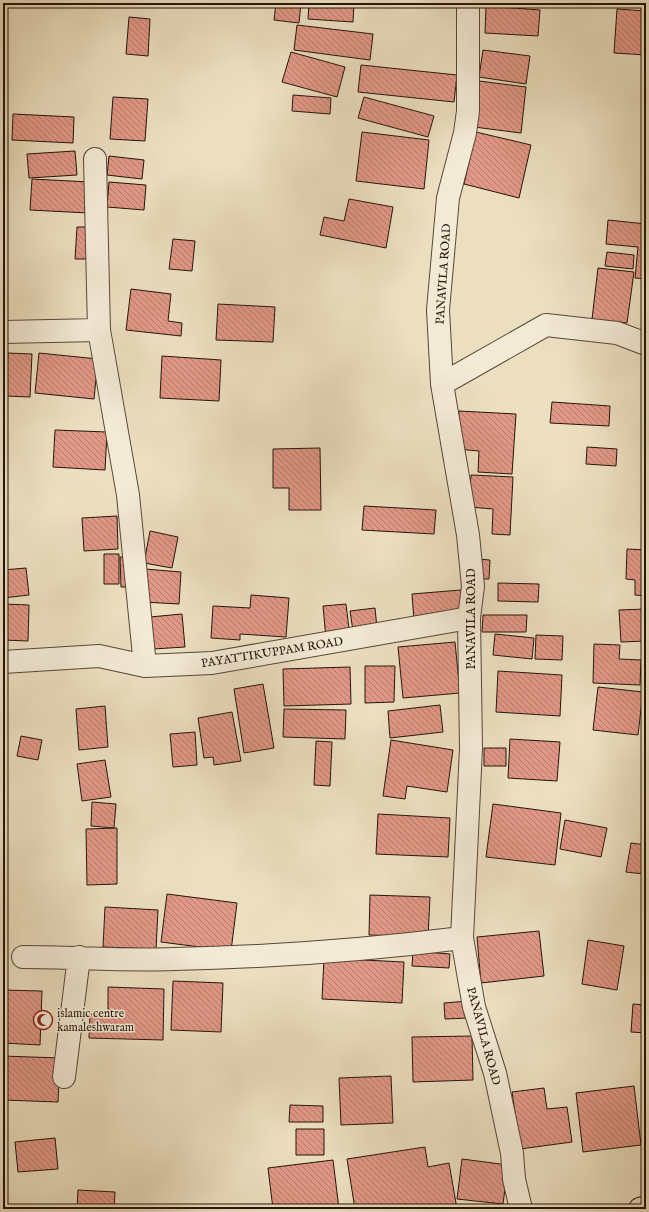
<svg xmlns="http://www.w3.org/2000/svg" width="649" height="1212" font-family="'IM FELL English',serif">
<defs>
<pattern id="building-back-hatch" width="6" height="6" patternUnits="userSpaceOnUse"><rect width="6" height="6" fill="#e29887"/><path d="M-1 5l2 2M0 0l6 6M5-1l2 2" fill="none" stroke="#b77b6d"/></pattern>
</defs>
<rect width="100%" height="100%" fill="#ecdfc0"/>
<filter id="stains"><feTurbulence type="fractalNoise" baseFrequency=".005" numOctaves="4"/><feColorMatrix values="0 0 0 0 .2 0 0 0 0 .09 0 0 0 0 .02 0 0 0 .5 -.17"/></filter>
<radialGradient id="worn" r=".72"><stop offset=".6" stop-color="#630" stop-opacity="0"/><stop offset="1" stop-color="#630" stop-opacity=".3"/></radialGradient>
<path fill="url(#building-back-hatch)" stroke="#241409" d="M276,3h25l-2,20 -25,-3z
M309,3h45l-1,19 -45,-3z
M486,6l54,4 -2,26 -53,-3z
M617,9l29,2v44l-32,-2z
M129,17l21,2 -2,37 -22,-2z
M297,25l76,9 -3,26 -76,-10z
M483,50l47,6 -4,28 -47,-7z
M291,52l54,15 -8,30 -55,-15z
M361,65l96,10 -3,27 -96,-10z
M479,81l47,6 -5,46 -47,-6z
M293,95l38,3 -1,16 -38,-3z
M113,97l35,2 -3,42 -35,-2z
M364,97l70,19 -6,21 -70,-19z
M13,114l61,3 -1,26 -61,-3z
M362,132l67,8 -5,49 -68,-8z
M476,132l55,13 -12,53 -55,-14z
M75,151l2,24 -48,3 -2,-24z
M109,156l35,4 -2,19 -35,-4z
M32,179l58,3 -1,31 -59,-3z
M109,182l37,3 -2,25 -37,-3z
M349,199l44,8 -7,41 -66,-13 4,-18 20,4z
M608,220l38,4v55l-11,-1 3,-31 -32,-3z
M77,227h19l-1,32h-20z
M173,239l22,2 -3,30 -23,-2z
M607,252l27,3 -1,14 -28,-3z
M598,268l36,4 -7,51 -35,-4z
M131,289l40,5 -3,27 14,2 -1,13 -55,-6z
M218,304l57,3 -2,35 -57,-2z
M8,353l24,1 -2,43 -24,-1z
M39,353l59,6 -4,40 -59,-6z
M162,356l59,4 -2,41 -59,-3z
M552,402l58,4 -1,20 -59,-3z
M459,411l57,3 -4,60 -34,-2 1,-21 -22,-2z
M55,430l52,2 -2,38 -52,-3z
M587,447l30,2 -1,17 -30,-2z
M320,448l1,62h-32v-22h-16v-39z
M471,475l42,2 -3,58 -18,-1 1,-25 -24,-2z
M364,506l72,4 -2,24 -72,-4z
M117,516l1,33 -34,2 -2,-33z
M150,531l28,6 -6,31 -28,-5z
M627,549l19,1v46l-11,-1v-15l-9,-1z
M104,554h15v30h-15z
M120,557h13v30h-12z
M477,559l13,1 -1,19h-13z
M26,568l3,27 -26,3v-28z
M145,569l36,3 -2,32 -36,-2z
M498,583l41,1 -1,18 -40,-1z
M461,590l2,27 -49,4 -2,-27z
M251,595l38,3 -3,39 -46,-3v6l-29,-2 2,-32 37,2z
M3,604l26,1 -1,36 -25,-1z
M346,604l4,33 -24,2 -3,-33z
M375,608l2,20 -24,3 -3,-20z
M646,609v32l-25,1 -2,-32z
M182,614l3,33 -32,2 -3,-32z
M483,615h44l-1,17h-44z
M495,634l39,4 -2,21 -39,-4z
M536,635l27,1 -1,24 -27,-1z
M455,642l5,51 -57,5 -5,-51z
M594,644l26,1 -1,14 22,1 -1,25 -47,-2z
M365,666h30l-1,36 -29,1z
M350,667l1,37 -67,2 -1,-37z
M498,671l64,4 -2,41 -64,-4z
M263,684l11,64 -30,5 -10,-64z
M598,687l45,5 -5,43 -45,-5z
M440,705l3,27 -53,6 -2,-27z
M105,706l3,41 -29,3 -3,-41z
M284,709l62,1 -1,29 -62,-2z
M232,712l9,49 -27,4 -1,-8 -9,1 -6,-40z
M195,732l2,33 -24,2 -3,-33z
M21,736l21,4 -4,20 -21,-4z
M510,739l50,3 -3,39 -49,-3z
M391,740l62,10 -6,42 -40,-6 -2,13 -22,-3z
M316,741l16,1 -2,44 -16,-1z
M484,748h22v18h-22z
M105,760l6,37 -29,4 -5,-37z
M92,802l24,2 -2,24 -23,-2z
M493,804l68,9 -6,52 -69,-8z
M378,814l72,4 -2,39 -72,-3z
M565,820l42,8 -6,29 -41,-8z
M117,828v56l-30,1 -1,-56z
M631,843l15,2 -2,29 -18,-2z
M167,894l70,9 -6,48 -70,-9z
M370,895l60,2 -2,40 -59,-2z
M105,907l53,3 -2,39 -53,-2z
M539,931l5,45 -63,7 -4,-46z
M588,940l36,6 -7,44 -35,-6z
M413,951l37,3 -1,14 -37,-2z
M324,958l80,4 -2,41 -80,-4z
M173,981l50,2 -2,49 -50,-2z
M108,987l56,2 -1,51 -74,-2 1,-24 18,1z
M3,990l39,1 -2,54 -37,-2z
M468,1001l1,17 -24,1 -1,-16z
M633,1004l13,1v28l-15,-1z
M472,1036l1,44 -60,2 -1,-45z
M3,1056l57,2 -2,44 -55,-2z
M391,1076l2,47 -52,2 -2,-47z
M634,1086l7,59 -58,7 -7,-59z
M544,1088l3,21 20,-2 5,35 -52,7 -8,-57z
M290,1105l33,1v16h-34z
M296,1129h28v26h-28z
M55,1138l3,31 -40,3 -3,-30z
M425,1147l3,20 21,-4 8,46h-102l-8,-50z
M462,1159l46,6 -5,39 -46,-5z
M333,1160l6,49h-66l-5,-41z
M78,1190l37,2 -1,17h-37z"/>
<g fill="none" stroke-linecap="round" stroke-linejoin="round">
<defs>
<path id="minor" d="M468,3v108l-3,22 -17,65 -10,112 4,74 26,151 5,51 -4,32 2,130 -9,190 12,69 21,66 17,80 2,26 7,30
M95,159l4,171 29,165 17,171
M3,332l96,-2
M442,384l104,-59 71,8 29,11
M3,662l96,-6 46,10 67,-3 257,-45
M23,957c50,0 101,4 151,2 96,-2 192,-9 288,-21
M64,1077l15,-120"/>
<path id="primary" d="M640,1209l6,-2"/>
</defs>
<use href="#minor" stroke="#564737" stroke-width="24"/>
<use href="#primary" stroke="#241409" stroke-width="24"/>
<use href="#minor" stroke="#f3ead6" stroke-width="22"/>
<use href="#primary" stroke="#ecdfc0" stroke-width="22"/>
</g>
<defs>
<symbol id="mosque-ring" viewBox="-11 -11 22 22"><circle r="9.5" fill="#f3ead6" stroke="#8f2418" stroke-width="1.5"/><path d="M3.5-4.9A6 6 0 1 0 3.5 4.9A5 5 0 1 1 3.5-4.9Z" fill="#8f2418"/></symbol>
</defs>
<g fill-rule="evenodd">
<use href="#mosque-ring" x="32" y="1009" width="22" height="22"/>
</g>
<g text-anchor="middle" stroke-width="3" stroke-linejoin="round" paint-order="stroke">
<g font-size="12" fill="#241409" stroke="#f3ead6">
<text transform="translate(443 274) rotate(-86)" y="4">PANAVILA ROAD</text>
<text transform="translate(471 619) rotate(-90)" y="4">PANAVILA ROAD</text>
<text transform="translate(272 652) rotate(-9)" y="4">PAYATTIKUPPAM ROAD</text>
<text transform="translate(484 1036) rotate(75)" y="4">PANAVILA ROAD</text>
</g>
<g font-size="12" fill="#241409" stroke="#f3ead6" text-anchor="start">
<text x="57" y="1017">islamic centre<tspan x="57" dy="14">kamaleshwaram</tspan></text>
</g>
</g>
<rect width="649" height="1212" fill="none" stroke="#ecdfc0" stroke-width="16"/>
<rect x="4" y="4" width="641" height="1204" fill="none" stroke="#241409" stroke-width="2"/>
<rect x="8" y="8" width="633" height="1196" fill="none" stroke="#241409"/>
<rect width="100%" height="100%" filter="url(#stains)"/>
<rect width="100%" height="100%" fill="url(#worn)"/>
</svg>
